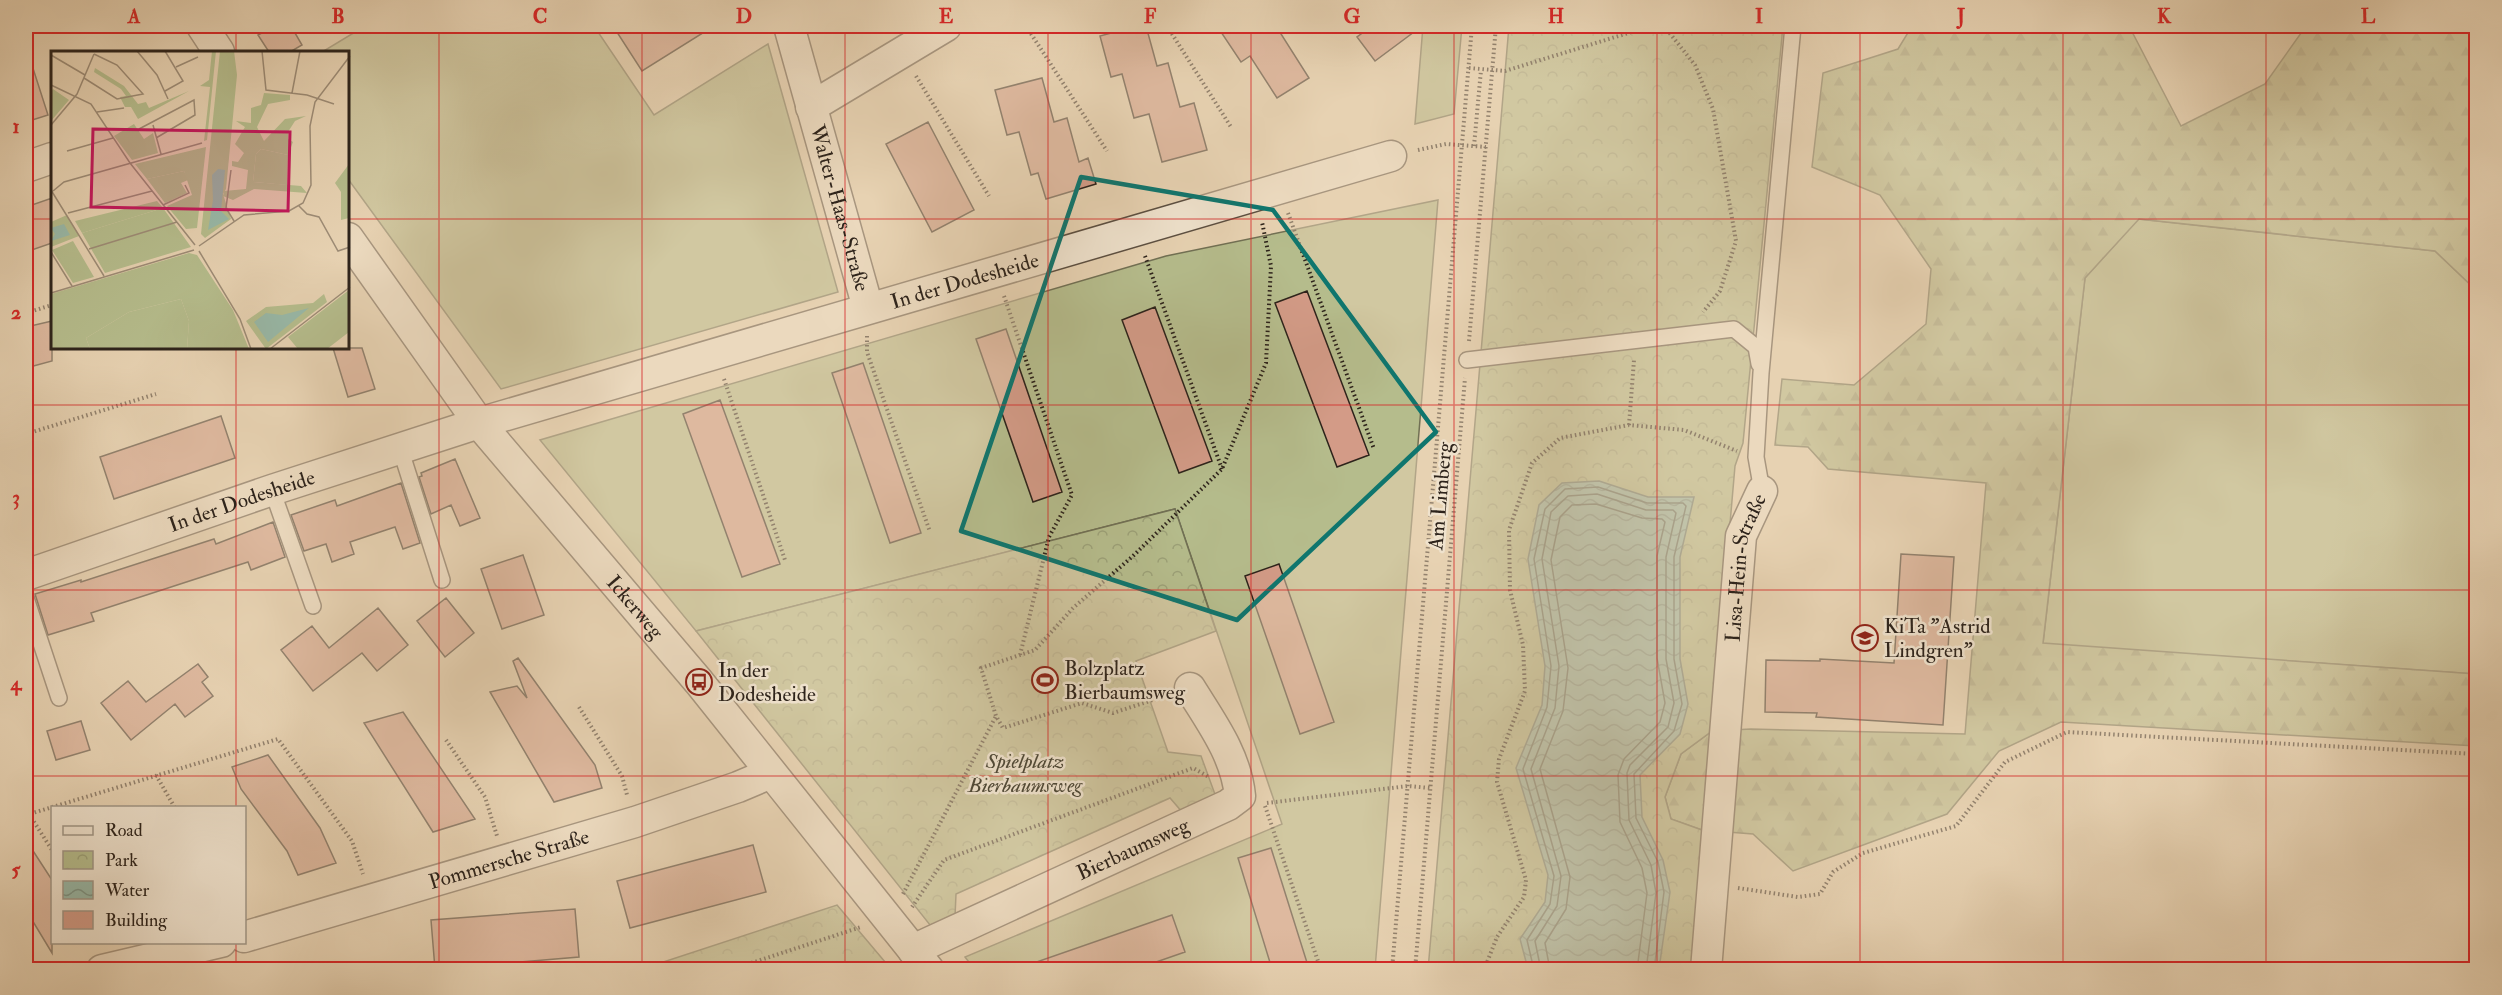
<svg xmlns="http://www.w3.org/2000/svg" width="2502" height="995" font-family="'IM FELL Double Pica',serif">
<defs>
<pattern id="forest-firs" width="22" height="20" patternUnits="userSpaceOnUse" patternTransform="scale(1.5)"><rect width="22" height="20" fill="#b5bc8c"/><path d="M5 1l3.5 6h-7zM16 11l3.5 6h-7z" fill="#9ca178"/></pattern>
<pattern id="park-crowns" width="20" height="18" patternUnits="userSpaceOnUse" patternTransform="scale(1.5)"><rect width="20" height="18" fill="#b5bc8c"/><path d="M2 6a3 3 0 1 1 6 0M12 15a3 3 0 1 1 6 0" fill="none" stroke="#9ca178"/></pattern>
<pattern id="water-waves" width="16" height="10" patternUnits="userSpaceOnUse" patternTransform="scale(1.5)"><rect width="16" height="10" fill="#98b8a7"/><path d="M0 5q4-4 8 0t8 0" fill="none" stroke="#7c9587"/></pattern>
</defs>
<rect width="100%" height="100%" fill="#e7d2b2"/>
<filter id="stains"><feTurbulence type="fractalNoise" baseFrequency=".00333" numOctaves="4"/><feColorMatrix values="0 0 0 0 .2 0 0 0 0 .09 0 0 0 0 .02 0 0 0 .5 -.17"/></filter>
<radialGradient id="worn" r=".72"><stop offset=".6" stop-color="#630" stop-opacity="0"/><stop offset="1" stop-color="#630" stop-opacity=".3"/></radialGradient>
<path fill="#b5bc8c" stroke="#717054" stroke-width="1.5" d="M365,26h229l60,89 114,-71 70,248 -337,97 -153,-210v-127h-26z
M1423,26h39l-8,88 -39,10z
M1438,200l-63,769 -400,1 -10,-13 317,-133 -107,-315 -479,122 -156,-191 626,-184z
M2138,219l297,32 41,39 -1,384 -432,-30 42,-366z"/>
<path fill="url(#forest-firs)" stroke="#717054" stroke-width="1.5" d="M1912,26h217l52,100 84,-42 41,-58h170v264l-41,-39 -296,-32 -54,59 -42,365 433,31v72l-415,-24 -62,29 -52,63 -154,57 -40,-37 -51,-4 -31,-11 -6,-22 16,-43 31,-23 39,-2 214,5 21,-251 -158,-14 -20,-22 -33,-2 7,-66 72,6 72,-61 5,-55 -51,-74 -68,-28 11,-94 75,-24z"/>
<path fill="url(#park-crowns)" stroke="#717054" stroke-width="1.5" d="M1509,26h274l-40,417 -8,23 -23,265 -31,23 -16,43 6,22 31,11 -8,139 -266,1z
M1175,509l41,122 -80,30 32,91 33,4 15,41 -33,16 -13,-15 -214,96 -1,23 -25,8 -234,-294z
M837,905l54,64h-249z"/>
<path fill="url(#water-waves)" stroke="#6d7c6f" stroke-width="1.5" d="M1599,481l49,16h46l-14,60v102l8,45 -8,30 -40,41 2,42 21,43 7,32 -11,77h-131l-8,-30 25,-37 3,-27 -32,-107 26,-63 3,-39 -17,-107 11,-54 23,-22z"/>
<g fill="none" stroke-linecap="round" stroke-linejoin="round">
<path stroke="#626e61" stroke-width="1.5" d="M1534,970l-7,-30 23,-36 4,-28 -31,-107 24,-62 4,-41 -17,-107 11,-50 20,-20 33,-2 49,16h36l3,3 -12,51v102l8,45 -8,27 -40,43 2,44 22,44 6,30 -10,78
M1541,970l-6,-29 22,-35 4,-30 -30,-107 24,-61 4,-42 -17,-107 9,-47 17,-16 29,-2 49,16h27l3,3 -10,44v102l8,44 -6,24 -38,38 -3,8 2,47 22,45 5,28 -10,77
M1550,970l-5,-27 21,-34 4,-32 -30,-108 23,-58 5,-43 -17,-108 9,-43 12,-12 24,-1 46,14 20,1 3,3 -8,34v102l8,45 -5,19 -36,37 -6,16 2,47 22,46 5,25 -10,77"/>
</g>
<path fill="#d39b87" stroke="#2d231b" stroke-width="1.5" d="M275,26h16l11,19 -12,7h-21l-11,-17z
M613,26h101l-72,45z
M1137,26h9l11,40 11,-3 12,44 14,-4 13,47 -45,12 -13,-48 -15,4 -12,-44 -11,3 -11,-41z
M1217,26h59l33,52 -32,20 -27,-42 -9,6z
M1372,26h50l-47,35 -18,-24z
M30,59l18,56 -22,7v-62z
M1042,78l12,44 13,-4 12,44 9,-4 8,26 -50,15 -8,-26 -7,2 -12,-43 -12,3 -12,-45z
M928,122l46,88 -42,22 -46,-88z
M52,198v45l-26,9v-45z
M1307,291l62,164 -32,12 -62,-164z
M1155,307l57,154 -33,12 -57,-153z
M52,321v40l-26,7v-41z
M1006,329l56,163 -29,10 -57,-163z
M333,348h29l13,41 -27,8z
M863,363l58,170 -31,10 -58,-170z
M720,400l60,164 -38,13 -59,-163z
M221,416l14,42 -121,41 -14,-42z
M455,459l25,59 -20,8 -9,-21 -20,9 -12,-37 3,-1 -1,-3z
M401,483l19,60 -17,6 -8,-22 -45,15 4,12 -22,8 -6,-18 -22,7 -13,-36 44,-15 2,6z
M273,522l12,35 -34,13 -3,-8 -157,51 3,8 -46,14 -13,-41 46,-14v2l133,-43 2,5z
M1901,554l53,3 -11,168 -127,-8 1,-4 -52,-1 1,-52 54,1v-2l74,4z
M523,555l21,60 -42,14 -21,-60z
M1279,564l55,158 -34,12 -55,-158z
M446,598l28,35 -29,24 -28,-36z
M378,608l30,37 -31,26 -15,-18 -49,38 -32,-41 31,-24 17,22z
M518,658l77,107 7,23 -48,14 -64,-110 27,-6 10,12 -14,-37z
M198,664l10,13 -6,5 11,14 -28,21 -10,-13 -44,36 -30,-37 27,-22 18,21z
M403,712l72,107 -42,13 -69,-109z
M81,721l9,29 -34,10 -9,-29z
M268,755l52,73 16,35 -38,12 -11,-24 -46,-62 -9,-22z
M26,840l26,40v73l-26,-43z
M753,845l13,47 -136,36 -13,-47z
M1271,848l38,121h-37l-34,-111z
M575,909l4,48 -144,12 -4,-49z
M1172,915l13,37 -49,17h-111v-3z"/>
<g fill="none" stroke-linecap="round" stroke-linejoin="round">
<defs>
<path id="lane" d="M1467,360l267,-31 22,18 3,17
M400,448l42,132
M272,490l41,116
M1762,491l-6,-34 5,-84 32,-347
M26,598l33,100"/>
<g id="street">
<path d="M202,26l17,26"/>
<path id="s1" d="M789,26l79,282"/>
<path d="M811,107l135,-81"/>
<path d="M26,167l26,-9"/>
<path id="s2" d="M348,238l131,185 220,259 230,288"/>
<path id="s3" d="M26,575l246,-85 207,-67 912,-267"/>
<path id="s4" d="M244,937l391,-115 103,-35 33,-14"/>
<path id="s5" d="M913,950l315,-145 12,-9c-4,-41 -29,-74 -50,-108"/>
<path d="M102,970l119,-28"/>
<path id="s6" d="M1706,970l35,-434 21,-45"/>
</g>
</defs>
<use href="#lane" stroke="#5c4f41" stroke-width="18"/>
<use href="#street" stroke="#5c4f41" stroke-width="33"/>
<path stroke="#2d231b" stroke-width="4" stroke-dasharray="1.5 3" stroke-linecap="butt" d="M1026,26l81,125
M1167,26l64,101
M1664,26l31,39 18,44 23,132 -16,50 -17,21
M1469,68l36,3 146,-45
M916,76l73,120
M1474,146l7,-76
M1418,150l28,-6 40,3
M1288,213l86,236
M1145,256l77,213
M1004,296l68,199 -23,42 -29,118
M26,313l26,-8
M867,336v16l63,180
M1469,341l27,-315
M724,379l61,181
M1629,425l5,-65
M26,434l130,-40
M1165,696l-52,17 -31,-10 -79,25 -7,-12 -15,-48 54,-18 38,-42 60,-52 89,-87 44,-106 5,-97 -9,-44
M579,707l43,69 5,19
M446,740l39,57 12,39
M156,775l19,33
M1267,803l141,-17 22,2
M1265,806l56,164
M29,814l23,36
M26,815l252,-76 74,102 11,33
M1738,888l60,9 22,-3 13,-22 30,-19 93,-27 49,-64 62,-30 409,22
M903,894l93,-178
M912,907l32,-47 249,-92 16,9
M730,970l131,-43
M1392,970l80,-944
M1415,970l50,-592
M1484,970l13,-33 27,-40 2,-17 -29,-98 2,-23 26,-68 -2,-46 -13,-55 -1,-60 23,-67 28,-25 69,-13 55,5 53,21"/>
<use href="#lane" stroke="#efe2cd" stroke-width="15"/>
<use href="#street" stroke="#efe2cd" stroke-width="30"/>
</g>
<path d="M0 0H2502V995H0ZM1081,177l192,33 163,222 -199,188 -276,-89z" fill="#e7d2b2" fill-opacity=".55" fill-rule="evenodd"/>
<path fill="none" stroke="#0f766e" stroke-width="4.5" stroke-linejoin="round" d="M1081,177l192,33 163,222 -199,188 -276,-89z"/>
<path fill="none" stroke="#d62828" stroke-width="1.5" stroke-opacity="0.55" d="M236,26v26M439,26v944M642,26v944M845,26v944M1048,26v944M1251,26v944M1454,26v944M1657,26v944M1860,26v944M2063,26v944M2266,26v944M26,219h26M348,219h2128M236,348v460M26,405h2450M26,590h2450M26,776h2450M236,942v28"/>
<defs>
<symbol id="school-ring" viewBox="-11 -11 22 22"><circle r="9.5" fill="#efe2cd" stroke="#8f2418" stroke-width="1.5"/><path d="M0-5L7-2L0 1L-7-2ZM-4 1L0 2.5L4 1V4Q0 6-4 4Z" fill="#8f2418"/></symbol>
<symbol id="stadium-ring" viewBox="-11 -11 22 22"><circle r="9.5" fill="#efe2cd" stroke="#8f2418" stroke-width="1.5"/><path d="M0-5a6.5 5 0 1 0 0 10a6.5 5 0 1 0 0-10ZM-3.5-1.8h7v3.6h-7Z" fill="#8f2418"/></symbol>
<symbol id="bus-ring" viewBox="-11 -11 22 22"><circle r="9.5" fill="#efe2cd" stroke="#8f2418" stroke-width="1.5"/><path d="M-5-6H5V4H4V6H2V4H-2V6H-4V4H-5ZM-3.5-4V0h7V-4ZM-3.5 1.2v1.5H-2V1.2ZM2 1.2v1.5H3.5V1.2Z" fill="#8f2418"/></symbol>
</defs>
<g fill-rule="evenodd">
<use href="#school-ring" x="1850" y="623" width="30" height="30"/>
<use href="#stadium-ring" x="1030" y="665" width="30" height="30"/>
<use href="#bus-ring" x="684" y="667" width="30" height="30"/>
</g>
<g text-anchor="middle" stroke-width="5" stroke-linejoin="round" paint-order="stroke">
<g font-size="21" fill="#2d231b" stroke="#efe2cd">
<text dy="7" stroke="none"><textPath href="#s1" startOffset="189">Walter-Haas-Straße</textPath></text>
<text dy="7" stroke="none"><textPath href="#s3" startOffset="984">In der Dodesheide</textPath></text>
<text transform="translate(1440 496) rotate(-85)" y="7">Am Limberg</text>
<text dy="7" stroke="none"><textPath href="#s3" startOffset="228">In der Dodesheide</textPath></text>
<text dy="7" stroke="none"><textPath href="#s6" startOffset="405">Lisa-Hein-Straße</textPath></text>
<text dy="7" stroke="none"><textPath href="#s2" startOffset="468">Ickerweg</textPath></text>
<text dy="7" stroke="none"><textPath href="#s5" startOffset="242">Bierbaumsweg</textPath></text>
<text dy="7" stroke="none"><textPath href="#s4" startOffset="276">Pommersche Straße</textPath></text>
</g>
<g font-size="21" fill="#2d231b" stroke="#efe2cd" text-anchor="start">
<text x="1884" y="633">KiTa "Astrid<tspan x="1884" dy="24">Lindgren"</tspan></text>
<text x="1064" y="675">Bolzplatz<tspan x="1064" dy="24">Bierbaumsweg</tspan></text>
<text x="718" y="677">In der<tspan x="718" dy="24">Dodesheide</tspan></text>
</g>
<g font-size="21" font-style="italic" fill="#4f4937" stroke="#efe2cd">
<text x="1025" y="768">Spielplatz<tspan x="1025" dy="24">Bierbaumsweg</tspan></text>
</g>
</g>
<g transform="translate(51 51)">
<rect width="298" height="298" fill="#e7d2b2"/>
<path d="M161,0h4l-9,89 -3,1 6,-54 -10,-1 9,-6zM2,38l16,11 -18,21v-29zM83,73l10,15 9,-6 5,20 -26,7 -18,-24zM155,96l-9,81 -11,1 -19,-23 25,-11 -8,-24 -37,8 -12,-15zM210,98l27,6 -1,30 -34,-3 3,-28zM112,157l28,39 -86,26 -23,-40zM16,164l12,21 -28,11v-25zM22,190l21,36 -21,6 -21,-33zM298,239v42l-22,17h-29l-10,-12zM273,243l3,8 -61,47 -20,-28 20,-14 47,-4z" fill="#b5bc8c"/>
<path d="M44,17l29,18 14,18 8,-2 3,6 40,-17 -51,28 -7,-12h-6l-5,-10 6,-1 -5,-7 -27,-17zM213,42l26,2v5l-22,4 -11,23 7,14 21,-22 21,-3 -11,5 -7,11v7l5,3 -5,13 -27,-6 -5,5 -3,28 48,4 6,7 -53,-4 -21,11 -10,-4 1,-5 22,-2 2,-19 -16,-4v-5l6,1 6,-9 -9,-9 10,-17 -9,-6 15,2v-15l10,-3zM298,113v54l-8,2v-28l-6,-9zM138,202l8,2 36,55 16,39h-62l2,-28 -8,-22 -52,13 -43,26 4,11h-39v-55z" fill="#b5bc8c"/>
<path d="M130,248l8,22 -2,28h-97l-4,-11 43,-26z" fill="#b5bc8c"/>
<path d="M169,0h14l3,24 -11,114 -3,5 8,25 -26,19 -4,-4zM133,120l4,9 -7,3 6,10 -22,10 -18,-24zM106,150l6,7 -81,25 -7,-12z" fill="#b5bc8c"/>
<path d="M167,118l7,1 -4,41 8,8 -21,11 5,-30 -1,-25zM13,173l6,11 -19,6 4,-7 -4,-6zM258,257l-41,34 -14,-20 12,-9 16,2z" fill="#98b8a7"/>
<path fill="none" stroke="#9d8c76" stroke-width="1.5" d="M86,0l20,24 11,24M211,0l4,39 41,5 27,9M0,4l34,20M125,16l22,-10M33,27l33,21 26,-5 -26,-29 -23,-11M0,34l40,19 39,59 65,82M114,40l18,-10 -18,-30M241,42l8,-42M46,61l27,-4M0,74l26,-31 17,-40M102,74l8,29M88,78l55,-29 1,15 -39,23M16,100l46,-13M180,119l-5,38 8,13M0,139l53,86M2,140l11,-9 138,-39M112,154l26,-12 -4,-8M248,155l8,8 12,3 19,34 12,-4M17,162l84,-22M148,195l45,-31 45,-4 14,-8 8,-18 -1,-59 5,-24 35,-46M38,198l88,-27M148,200l41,68 11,30M0,201l21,34M0,242l143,-43M219,298l80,-62"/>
<path fill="#c2185b" fill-opacity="0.15" stroke="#c2185b" stroke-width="3" d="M42,78l197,3 -2,79 -197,-4z"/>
<rect width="298" height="298" fill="none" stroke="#2d231b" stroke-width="3"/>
</g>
<rect width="2502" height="995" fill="none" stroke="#e7d2b2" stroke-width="66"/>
<rect x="51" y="806" width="195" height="138" fill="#efe2cd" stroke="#a19686" stroke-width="1.5"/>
<rect x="63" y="826" width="30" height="9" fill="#efe2cd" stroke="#a19686" stroke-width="1.5"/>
<text x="105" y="836" font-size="18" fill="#2d231b">Road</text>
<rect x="63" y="851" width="30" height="18" fill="url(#park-crowns)" stroke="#a19686" stroke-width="1.5"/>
<text x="105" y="866" font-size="18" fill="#2d231b">Park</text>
<rect x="63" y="881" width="30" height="18" fill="url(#water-waves)" stroke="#a19686" stroke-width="1.5"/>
<text x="105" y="896" font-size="18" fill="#2d231b">Water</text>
<rect x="63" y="911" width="30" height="18" fill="#d39b87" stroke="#a19686" stroke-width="1.5"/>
<text x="105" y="926" font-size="18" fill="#2d231b">Building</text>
<rect x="33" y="33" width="2436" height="929" fill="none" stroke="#d62828" stroke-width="2"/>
<g font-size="20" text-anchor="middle" font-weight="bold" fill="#d62828">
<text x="134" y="23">A</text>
<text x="338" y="23">B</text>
<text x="540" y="23">C</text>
<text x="744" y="23">D</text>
<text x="946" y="23">E</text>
<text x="1150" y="23">F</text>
<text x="1352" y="23">G</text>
<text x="1556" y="23">H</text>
<text x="1759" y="23">I</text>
<text x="1961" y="23">J</text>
<text x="2164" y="23">K</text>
<text x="2368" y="23">L</text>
<text x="16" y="133">1</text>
<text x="16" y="319">2</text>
<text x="16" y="504">3</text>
<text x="16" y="690">4</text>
<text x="16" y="876">5</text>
</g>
<rect width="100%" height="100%" filter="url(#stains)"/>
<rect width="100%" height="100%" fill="url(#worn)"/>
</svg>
